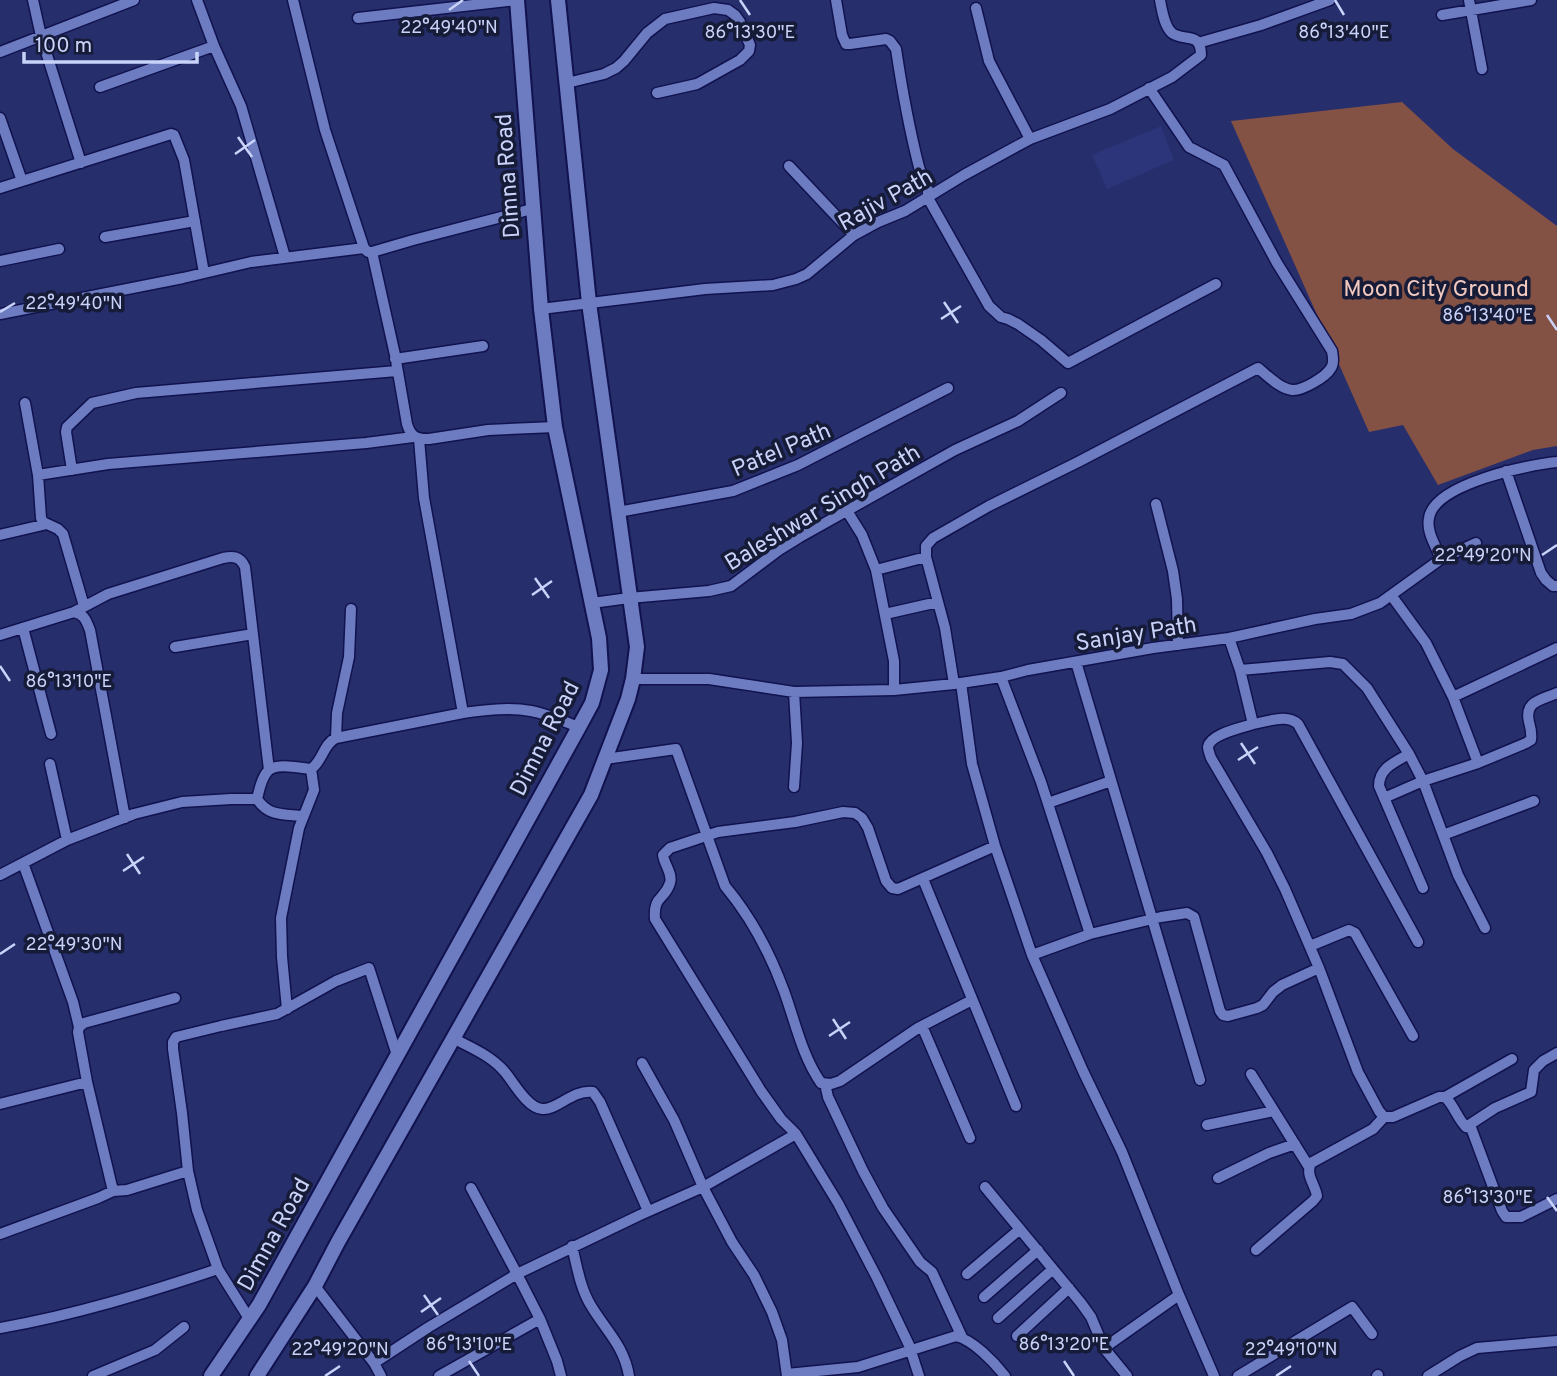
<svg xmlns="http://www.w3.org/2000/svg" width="1557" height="1376" font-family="Overpass,sans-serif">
<rect width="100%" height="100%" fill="#262e6c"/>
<path fill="#2d357a" d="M1161,126l13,34 -67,29 -15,-34z"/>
<path fill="#845145" d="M1402,102l51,47 104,77v220l-24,4 -95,35 -35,-60 -34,7 -138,-311z"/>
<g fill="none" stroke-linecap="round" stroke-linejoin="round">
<defs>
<path id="street" d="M33,0l8,36 40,127
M197,0l17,46 27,60 44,151
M293,0l32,130 39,118 4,4h4l41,-12 119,-31
M836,0l6,35 4,9h4l36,-5 4,2 6,8c6,40 13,79 23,118 3,10 11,21 9,31l61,108 12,11 7,2 10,5 23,16 27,23 148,-79
M1469,0l13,69
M976,8l13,53 41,78
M1442,15l89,-15
M358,18l159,-18
M1198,43l63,-18 69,-25
M0,52l134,-52
M567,83l37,-9 12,-6 8,-7 23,-28 18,-14 49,-11 14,2 7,5 5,7 10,23 -1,6 -9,9 -43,24 -40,9
M100,87l114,-41
M0,118l22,63
M789,166l65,69
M0,188l171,-54 3,1 10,25 20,113
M105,237l90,-16
M372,252l23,103 12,69c4,13 9,15 22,15l59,-9 67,-3
M0,261l59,-12
M541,309l164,-20 68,-4 23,-6 11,-5 47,-39 24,-13 27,-11 59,-36 66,-36 80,-30 62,-32 29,-22c0,-24 -17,-13 -29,-22 -8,-7 -10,-23 -12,-33
M0,314l183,-36 68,-16 113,-14
M395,359l88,-13
M25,403l13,72 3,43 2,4 15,7 5,5 21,72
M419,439l5,59 39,215
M72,470l-6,-38 1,-5 25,-24 44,-10 261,-22
M1506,471l35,102 5,7 7,6h4
M38,475l70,-11 258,-21 47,-6
M1156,504l17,67 4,28 1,46
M847,511l15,24 14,35 50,-13
M618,512l115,-21 65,-26 150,-77
M0,535l47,-11
M1441,559l35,-16
M876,570l18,91v29
M1391,595l35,48 27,54 25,66 -55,18 35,94 27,53
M592,603l37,-5 80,-7 22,-5 48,-36 21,-13 155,-87 63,-29 43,-28
M74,612l34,-18 115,-36c10,-2 17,-2 22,9l24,203
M885,614l53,-12
M23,628l28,106
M0,635l74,-23c10,2 12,8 16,18l35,188
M1229,638l11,32 13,54c-12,4 -43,10 -45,23 0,3 2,8 3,11l56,95 18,36 34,79 39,104 21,39 5,6h9l46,-20h6c9,8 12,21 21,30l29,-19 36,-16 3,-22 9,-9 14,-8
M175,647l78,-13
M1076,662l124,418
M1240,670l90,-8 13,2 24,24 42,66c-14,8 -30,14 -30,32l44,102
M1001,677l40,105 49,152
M633,679h76l85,13 100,-2 60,-6 47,-7 27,-7 125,-22 76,-10 86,-19 36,-5 29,-11 61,-44c-5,-13 -15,-27 -12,-41 5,-34 98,-53 128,-56
M961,683l11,81 23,82 37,109 58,-21 71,-17 26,-4 7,4 26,94 3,4 5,1 29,-8 6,-3 10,-13 9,-7 37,-17
M954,684l-9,-56 -19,-71v-11l7,-8 56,-32 89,-44 180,-94c10,8 21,20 34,22 10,1 34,-13 39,-22 3,-4 2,-12 1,-17l-55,-88 -53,-98 -35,-18 -40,-59
M1453,697l104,-49
M1253,724c14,-2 34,-11 45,0l120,218
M336,738l1,-25 12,-56 2,-48
M605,759l71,-10 49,137c26,31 45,67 59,105 11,30 18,65 37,92l10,1 9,-3 78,-53 54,-28
M1478,763l48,-20 5,-3c1,-7 0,-11 -2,-18 -5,-21 12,-22 28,-29
M50,764l17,76
M794,787l3,-44 -3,-51
M1384,798l39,-17 -14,-27
M257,799c12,18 27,15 46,17
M1048,803l63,-22
M1443,835l91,-34
M23,863l50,139 6,25
M0,875l67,-35 67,-26 48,-12 49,-3h26c2,-8 4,-20 10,-27 8,-10 32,-4 44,-3 12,-8 12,-25 25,-31l127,-25c22,-3 46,-6 68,-2 16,3 32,10 48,16
M923,879l93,227
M1310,946l39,-16 6,3 58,103
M1032,955l51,116 39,81 57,143 35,81
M287,1009l-5,-52 -1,-39 18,-90 15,-38 -3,-21
M922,1026l48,112
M453,1038c18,10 37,17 51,33 9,10 23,37 38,38 14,2 31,-20 51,-17l7,10 48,109
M642,1063l32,57 29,67 29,55 22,33 18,37 10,28 5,36
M1251,1074l58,93
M825,1084l3,13 35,74 20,37 37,54 12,10 30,65
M1445,1097l67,-38
M0,1104l87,-22
M1207,1125l67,-14
M1470,1125l32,86 4,6h15l36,-18
M188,1171l-6,-58 -9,-64v-7l3,-5 45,-11 56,-12 59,-33 33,-13 28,87
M1218,1178l51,-25 26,-9
M985,1187l96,116 10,14 13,31 23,28
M113,1191l14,-1 61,-19 9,39 21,59 32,51
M0,1234l98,-36 15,-7 -26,-109 -9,-50 1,-5 5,-4 91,-25
M572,1246c5,20 8,41 18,58 15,26 34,41 39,72
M1256,1250l57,-49 4,-5c-2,-12 -12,-21 -6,-33l62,-34 11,-12
M967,1274l53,-45
M315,1286l59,77 7,13
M984,1297l54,-47
M998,1318l55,-49
M540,1319l17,42 4,15
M0,1328c75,-13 146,-35 218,-59
M1017,1336l52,-48
M1104,1348l75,-53
M374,1363l55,-36 88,-53 123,-59 63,-28 93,-53
M787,1374l71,-7 98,-31c17,4 38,26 49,40
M93,1376l62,-26 29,-23
M439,1376l101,-57 -23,-45 -46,-86
M919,1376l-10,-31 -32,-67 -39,-75 -42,-69 -15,-15 -20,-28 -106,-172c-2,-24 10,-19 15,-36 3,-9 -6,-19 -7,-28l7,-7 48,-16 77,-10 48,-10 12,1 7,5 6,10 18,53 6,7 6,1 97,-43
M1238,1376l114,-69 20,27
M1377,1376l1,-1
M1428,1376l32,-20 17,-8 80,-7"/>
<path id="secondary" d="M211,1376l48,-71 320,-578 13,-24 9,-33 -2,-32 -44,-211 -14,-118 -24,-309
M257,1376l58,-90 23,-44 253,-447 37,-96 5,-20 4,-32 -48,-344 -31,-303"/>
</defs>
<use href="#street" stroke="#11124e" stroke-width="13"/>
<use href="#secondary" stroke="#11124e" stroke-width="18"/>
<use href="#street" stroke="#6d7cc1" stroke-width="10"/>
<use href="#secondary" stroke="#6d7cc1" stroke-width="14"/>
</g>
<path fill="none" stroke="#c9d3f9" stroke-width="2.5" d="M740,0l10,15M1335,0l9,15M449,10l14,-10M238,137l14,20M235,154l20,-14M944,302l14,21M0,312l15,-9M1547,315l10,15M941,319l20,-13M1542,555l15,-10M535,578l14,20M532,595l20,-14M0,666l10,15M1241,743l14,21M1238,760l20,-13M127,854l13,20M123,871l21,-14M0,954l15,-10M833,1019l13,20M829,1036l21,-14M1547,1197l10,14M424,1295l14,20M421,1312l20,-14M469,1361l10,15M1064,1361l10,15M325,1376l15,-10M1276,1376l15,-10"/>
<g text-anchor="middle" stroke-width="7" stroke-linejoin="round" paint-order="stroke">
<g font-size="23" fill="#c9d3f9" stroke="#161b37">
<text transform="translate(507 176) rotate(-94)" y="8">Dimna Road</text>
<text transform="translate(885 199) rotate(-29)" y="8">Rajiv Path</text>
<text transform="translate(781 449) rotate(-23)" y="8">Patel Path</text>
<text transform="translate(822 507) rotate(-31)" y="8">Baleshwar Singh Path</text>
<text transform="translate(1136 633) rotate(-9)" y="8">Sanjay Path</text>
<text transform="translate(544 738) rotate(-63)" y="8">Dimna Road</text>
<text transform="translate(273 1234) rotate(-61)" y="8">Dimna Road</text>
</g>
<g font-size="23" fill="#f2c9bf" stroke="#161b37">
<text x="1436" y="296">Moon City Ground</text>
</g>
</g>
<g font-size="18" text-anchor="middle" fill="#c9d3f9" stroke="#161b37" stroke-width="7" stroke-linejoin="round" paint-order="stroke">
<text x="449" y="33">22°49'40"N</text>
<text x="750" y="38">86°13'30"E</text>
<text x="1344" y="38">86°13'40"E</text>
<text x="74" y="309">22°49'40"N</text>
<text x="1488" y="321">86°13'40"E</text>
<text x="1483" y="561">22°49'20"N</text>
<text x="69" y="687">86°13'10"E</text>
<text x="74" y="950">22°49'30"N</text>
<text x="1488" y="1203">86°13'30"E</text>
<text x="469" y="1350">86°13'10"E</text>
<text x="1064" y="1350">86°13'20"E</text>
<text x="340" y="1355">22°49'20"N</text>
<text x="1291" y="1355">22°49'10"N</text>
</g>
<path d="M24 52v10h173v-10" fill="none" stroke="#c9d3f9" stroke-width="3.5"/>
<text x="35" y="52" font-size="21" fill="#c9d3f9" stroke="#161b37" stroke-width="5" paint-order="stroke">100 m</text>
</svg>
